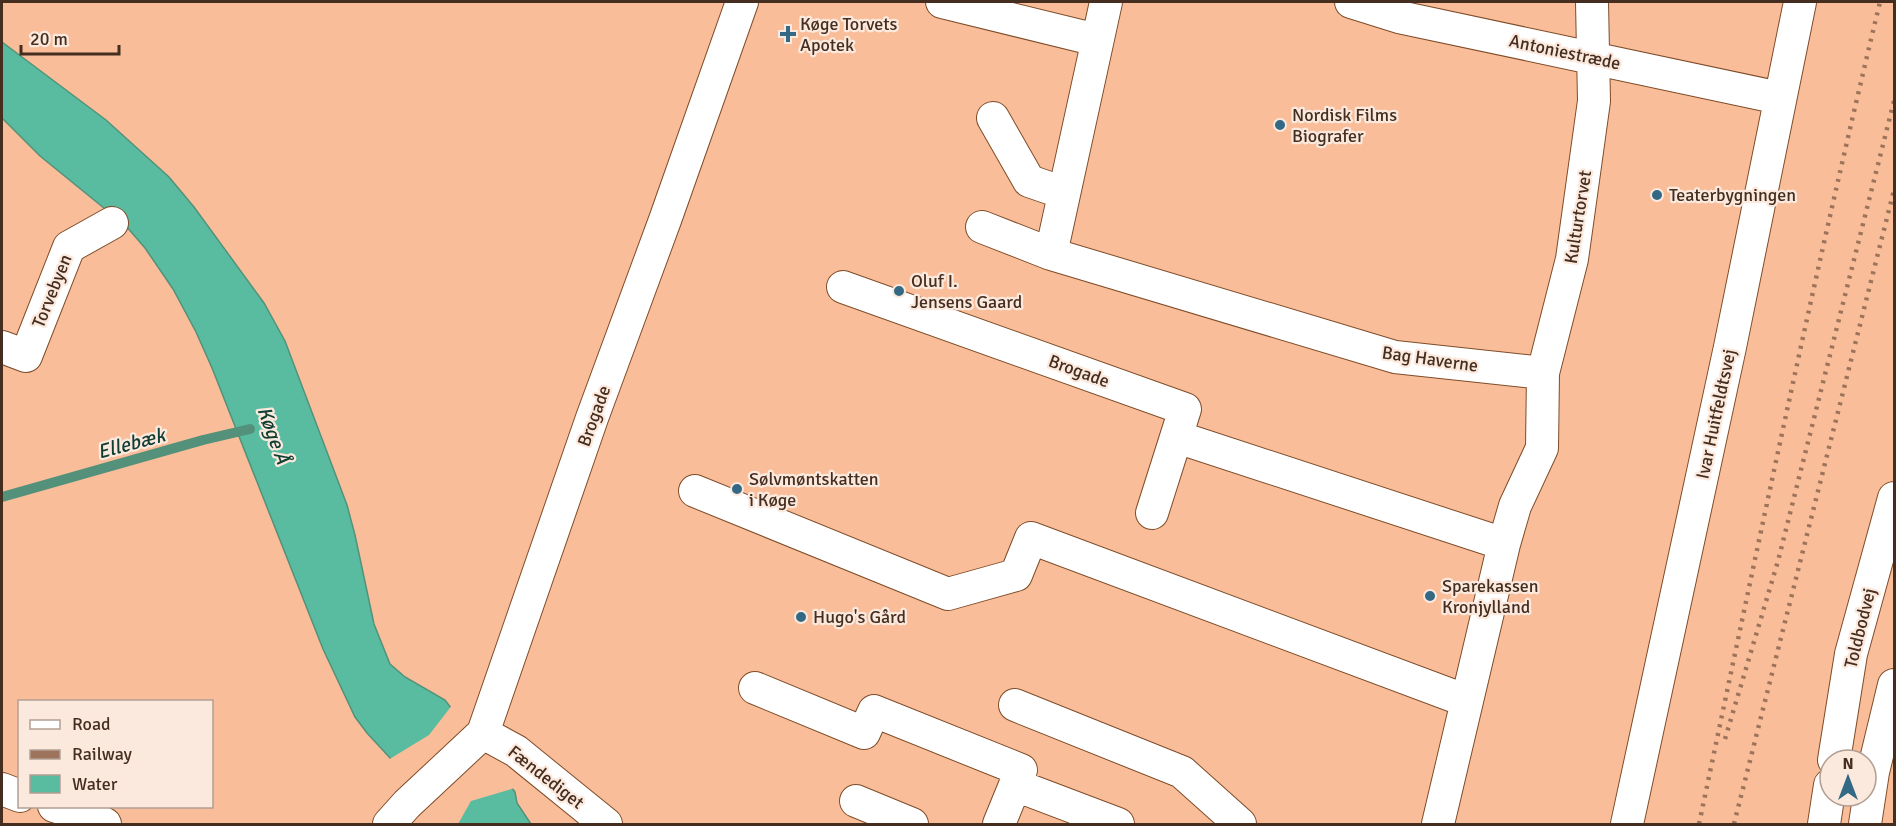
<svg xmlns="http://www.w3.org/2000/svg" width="1896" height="826" font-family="Signika,sans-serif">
<rect width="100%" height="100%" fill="#f9be99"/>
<path fill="#59bca1" stroke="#53917a" stroke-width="1.5" d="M2,42l104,78 63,57 25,30 70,96 21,38 62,164 8,30 19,89 16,40 15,13 40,23 70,92 2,11 14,21h-80l-84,-91 -12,-16 -32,-68 -111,-281 -16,-36 -23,-43 -28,-41 -19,-22 -86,-70 -38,-38z"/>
<path fill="#f9be99" d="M453,704l62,84 -44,13 -13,23h-10l-60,-64 41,-25z"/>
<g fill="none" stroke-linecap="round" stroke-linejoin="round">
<path stroke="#53917a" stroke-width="10" d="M2,497l201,-57 47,-11"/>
<defs>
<path id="minor" d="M942,2l155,38
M1106,2l-55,252 344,103 148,16 -1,75 -27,58 -11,38 -66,280
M1351,2l48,15 381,81
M993,118l36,63 35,12
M982,227l69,27
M843,287l342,122 -33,104
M2,347l24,9 43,-109 43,-24
M1543,373l29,-114 22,-158 -2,-99
M1177,437l327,107
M695,491l253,103 68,-19 15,-37 436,163
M755,688l109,45 10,-22 147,59 -6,15
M1015,705l167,67 58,52
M483,733l33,18 90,73
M1834,760l17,-106 43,-156
M2,789l18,7
M856,801l56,23
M54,806l41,13 10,5
M389,824l18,-20 76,-71 109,-315 73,-198 77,-218
M999,824l16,-39 103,39
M1627,824l103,-477 70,-345
M1824,824l6,-39
M1865,824l8,-52 21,-87"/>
</defs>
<use href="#minor" stroke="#7f4c29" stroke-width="34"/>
<use href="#minor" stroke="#fff" stroke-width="32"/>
<path stroke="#9d745b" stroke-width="4.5" stroke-dasharray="3 6" stroke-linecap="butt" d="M1725,739l53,-178 116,-460
M1699,824c58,-274 115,-549 181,-822
M1734,824l160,-634"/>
</g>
<g fill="#336985" stroke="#fce9de" stroke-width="2">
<path d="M785 25h6v6h6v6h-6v6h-6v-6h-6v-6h6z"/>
<circle cx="1280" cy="125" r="6"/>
<circle cx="1657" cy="195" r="6"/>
<circle cx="899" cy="291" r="6"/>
<circle cx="737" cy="489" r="6"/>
<circle cx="1430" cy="596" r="6"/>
<circle cx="801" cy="617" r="6"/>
</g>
<g text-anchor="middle" stroke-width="4.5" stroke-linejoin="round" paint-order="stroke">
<g font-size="18" fill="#452d1f" stroke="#fce9de" text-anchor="start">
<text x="800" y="30">Køge Torvets<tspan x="800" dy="21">Apotek</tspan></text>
<text x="1292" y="121">Nordisk Films<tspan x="1292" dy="21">Biografer</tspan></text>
<text x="1669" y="201">Teaterbygningen</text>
<text x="911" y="287">Oluf I.<tspan x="911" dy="21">Jensens Gaard</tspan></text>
<text x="749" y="485">Sølvmøntskatten<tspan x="749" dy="21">i Køge</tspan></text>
<text x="1442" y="592">Sparekassen<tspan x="1442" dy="21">Kronjylland</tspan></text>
<text x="813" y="623">Hugo's Gård</text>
</g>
<g font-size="18" fill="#452d1f" stroke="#fce9de">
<text transform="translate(1565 52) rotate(12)" y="6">Antoniestræde</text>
<text transform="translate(1578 217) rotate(-81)" y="6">Kulturtorvet</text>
<text transform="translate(52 291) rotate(-68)" y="6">Torvebyen</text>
<text transform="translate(1430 359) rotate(8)" y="6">Bag Haverne</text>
<text transform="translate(1079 371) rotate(20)" y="6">Brogade</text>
<text transform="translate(1716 414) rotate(-78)" y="6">Ivar Huitfeldtsvej</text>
<text transform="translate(594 416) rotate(-70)" y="6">Brogade</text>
<text transform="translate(1860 628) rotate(-76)" y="6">Toldbodvej</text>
<text transform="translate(546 777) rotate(38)" y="6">Fændediget</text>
</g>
<g font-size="20" font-style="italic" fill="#113e33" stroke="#fce9de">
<text transform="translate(274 435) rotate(70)" y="7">Køge Å</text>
<text transform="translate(131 443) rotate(-15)" y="7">Ellebæk</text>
</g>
</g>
<rect width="1896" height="826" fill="none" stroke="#452d1f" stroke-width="6"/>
<rect x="18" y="700" width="195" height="108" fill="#fce9de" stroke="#b39e92" stroke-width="1.5"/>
<rect x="30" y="720" width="30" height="9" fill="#ffffff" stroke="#b39e92" stroke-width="1.5"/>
<text x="72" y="730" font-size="18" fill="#452d1f">Road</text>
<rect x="30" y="750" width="30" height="9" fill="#9d745b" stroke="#b39e92" stroke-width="1.5"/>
<text x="72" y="760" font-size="18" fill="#452d1f">Railway</text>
<rect x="30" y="775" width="30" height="18" fill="#59bca1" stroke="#b39e92" stroke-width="1.5"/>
<text x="72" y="790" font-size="18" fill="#452d1f">Water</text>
<g transform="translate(1848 778)"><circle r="28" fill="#fce9de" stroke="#b39e92" stroke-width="1.5"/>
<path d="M0-4.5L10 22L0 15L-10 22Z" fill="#336985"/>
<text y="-9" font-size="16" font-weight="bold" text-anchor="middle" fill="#452d1f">N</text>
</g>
<path d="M21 45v9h98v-9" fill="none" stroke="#452d1f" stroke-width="3"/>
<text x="30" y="45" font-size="18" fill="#452d1f" stroke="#fce9de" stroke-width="4.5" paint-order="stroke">20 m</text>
</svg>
